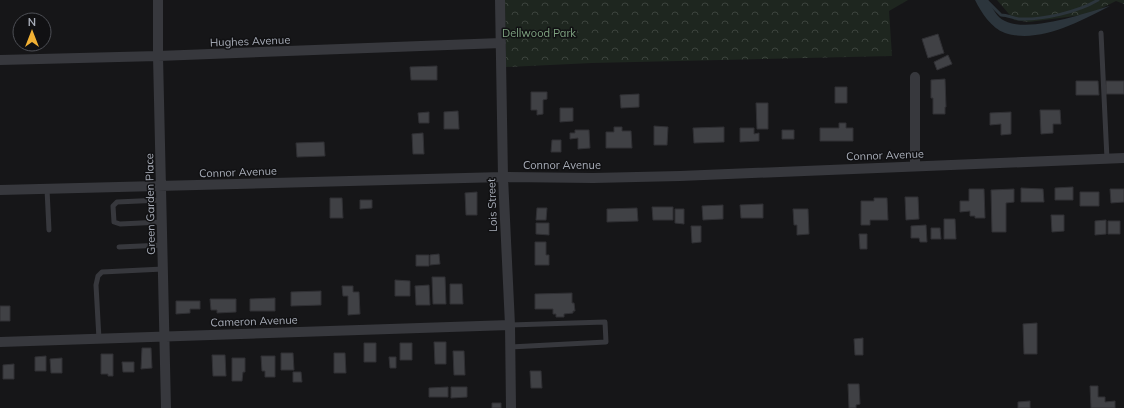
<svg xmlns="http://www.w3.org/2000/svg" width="1124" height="408" font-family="Mulish,sans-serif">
<defs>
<pattern id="forest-crowns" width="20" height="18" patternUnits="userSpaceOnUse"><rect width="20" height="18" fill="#1e261f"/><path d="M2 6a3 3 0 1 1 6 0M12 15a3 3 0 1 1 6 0" fill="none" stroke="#3c433d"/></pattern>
</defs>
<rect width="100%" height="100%" fill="#161618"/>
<path fill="url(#forest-crowns)" d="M505,0h403l-19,11 3,45 -300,7 -86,4z
M997,0h127v4l-8,-3 -26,13 -61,8 -15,-2z"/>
<path fill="#2c353c" d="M975,0h13c4,7 9,18 17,21 24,12 80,-8 105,-15 -29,15 -71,38 -105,27 -14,-5 -24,-21 -30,-33z"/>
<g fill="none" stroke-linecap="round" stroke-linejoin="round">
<path stroke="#2c353c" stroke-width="3" d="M986,0l15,15c6,0 12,3 18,4 24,1 59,-7 79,-19"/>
</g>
<path fill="#404145" stroke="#303034" d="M938,34l6,19 -16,5 -6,-19z
M948,55l4,9 -15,6 -3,-8z
M437,66v14h-26l-1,-13z
M945,79l1,28h-1v7h-12v-16h-2v-18z
M1076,81h22l1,14h-23z
M1106,81h18v13h-18z
M835,87h12v16h-12z
M531,92h16v7l-4,1v14l-6,1v-5h-6z
M639,94v13l-18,1 -1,-13z
M756,103h12v26h-11z
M560,108h13v13l-13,1z
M1040,110h20l1,14h-8v9l-12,1z
M458,111l1,18h-15v-17z
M429,112v11h-10l-1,-10z
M1011,112v22l-10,1v-11l-11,1v-12z
M839,123h7v5h7v13h-33v-13h19z
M654,126l14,1 -1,18h-13z
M614,127h8v4h9l1,17h-26v-16h8z
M724,127v15l-30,1 -1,-15z
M740,128h14v6l5,-1v8l-19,1z
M575,130h14l1,18 -12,1v-11l-8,1v-6h5z
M782,130h12v9h-12z
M423,133l1,21h-11l-1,-20z
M552,140h9v12h-10z
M324,142l1,14 -28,1 -1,-14z
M1073,187v13h-18v-12z
M1021,188l22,1 1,13h-23z
M969,189h15l1,29h-10v-2h-5v-5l-10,1v-11h9z
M1014,189v13l-8,1v29h-14l-1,-42z
M1110,189h14v13l-13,1z
M477,192v23h-11l-1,-22z
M1080,192h19v14h-19z
M905,197h13l1,22 -13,1z
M330,198h12l1,20h-13z
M874,198h13l1,22h-18v5h-9v-24h13z
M360,200h12v8l-12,1z
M763,204v14h-22l-1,-13z
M723,205v14l-20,1 -1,-14z
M652,207h21v13h-20z
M537,208h10l-1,12h-10z
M637,208l1,13 -31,1v-13z
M675,209h9v15l-9,-1z
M793,209h15l1,25 -12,1v-10h-3z
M1051,215h13v16l-12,1z
M944,219h11l1,20h-12z
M1106,220v14l-11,1v-14z
M1108,221h12v13h-12z
M536,223h13v12l-13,-1z
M926,225l1,17h-7l-1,-4h-8v-12z
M691,226h10v16l-9,1z
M931,228h9l1,11h-10z
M859,234h8v15h-7z
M535,242h11v13h3v10h-14z
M439,254l1,10 -10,1v-10z
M416,255h13v11h-13z
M432,277h13l1,27h-13z
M395,280l15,1v15h-15z
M450,284h12l1,20h-13z
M429,285l1,20h-14l-1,-19z
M342,286h11v6h6l1,22 -12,1v-19h-5z
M321,291v14l-30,1v-14z
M572,293v10h2l1,8h-2v2l-9,1v3h-8v-3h-3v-5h-18v-15z
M275,298v13h-25v-12z
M210,299h26v13l-19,1v-3h-6z
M176,301h24v8h-10v4l-14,1z
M0,306h10v15h-10z
M1037,323v31h-13l-1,-30z
M863,338v17h-8l-1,-16z
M434,342h12v22h-11z
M364,343h12v19h-12z
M400,343h12v17h-12z
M142,348h9l1,20 -11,1z
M453,351h11l1,24h-11z
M281,353h12l1,17h-13z
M334,353h11l1,20h-12z
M101,354h12v22h-5v-2h-7z
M212,355h13l1,21h-13z
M46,356v15h-11v-14z
M261,356h14v21h-10v-6h-3z
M389,357h7v11h-6z
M62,358v15h-11l-1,-14z
M232,358h13v14h-2l-1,9h-10z
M122,362h12v10h-11z
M14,364v15h-11v-14z
M530,371h11l1,17h-11z
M293,372h8l1,10h-9z
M848,384h11l1,20 -4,1v3h-7z
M1090,386h8v11h7v5l10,-1v7h-24z
M448,387v10h-19v-9z
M451,387h16v10l-16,1z
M1030,401v7h-12v-6z
M492,403h9v5h-9z"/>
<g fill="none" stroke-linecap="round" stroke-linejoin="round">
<path stroke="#37383d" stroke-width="5" d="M1101,33l6,126
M47,189l2,41
M161,200l-44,2 -4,4 1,16 6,2 42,-2
M119,247l44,-2
M510,325l95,-3 1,20 -96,5
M99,339l-3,-54 2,-9 4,-4 61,-3"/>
<path stroke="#37383d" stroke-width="10" d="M158,0v56l8,352
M500,0l3,177 7,148 1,83
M0,60l158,-4 343,-13
M915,77v89
M0,190l503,-13 90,1 87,-2 444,-18
M0,342l510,-17"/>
</g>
<g text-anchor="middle" stroke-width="3" stroke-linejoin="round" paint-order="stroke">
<g font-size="11" fill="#7fa381" stroke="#111113">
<text x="539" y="37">Dellwood Park</text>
</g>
<g font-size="11" fill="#a8adb8" stroke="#111113">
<text transform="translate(250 41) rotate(-2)" y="4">Hughes Avenue</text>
<text transform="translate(885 155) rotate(-2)" y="4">Connor Avenue</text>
<text x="562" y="169">Connor Avenue</text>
<text transform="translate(238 172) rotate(-2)" y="4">Connor Avenue</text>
<text transform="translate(150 204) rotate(-91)" y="4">Green Garden Place</text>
<text transform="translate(492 205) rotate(-92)" y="4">Lois Street</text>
<text transform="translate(254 321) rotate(-2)" y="4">Cameron Avenue</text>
</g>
</g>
<g transform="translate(32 32)"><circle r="19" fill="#111113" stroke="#4d4f55"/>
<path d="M0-3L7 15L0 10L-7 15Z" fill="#f2b134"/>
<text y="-6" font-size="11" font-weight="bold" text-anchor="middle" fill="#a8adb8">N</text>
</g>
</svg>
